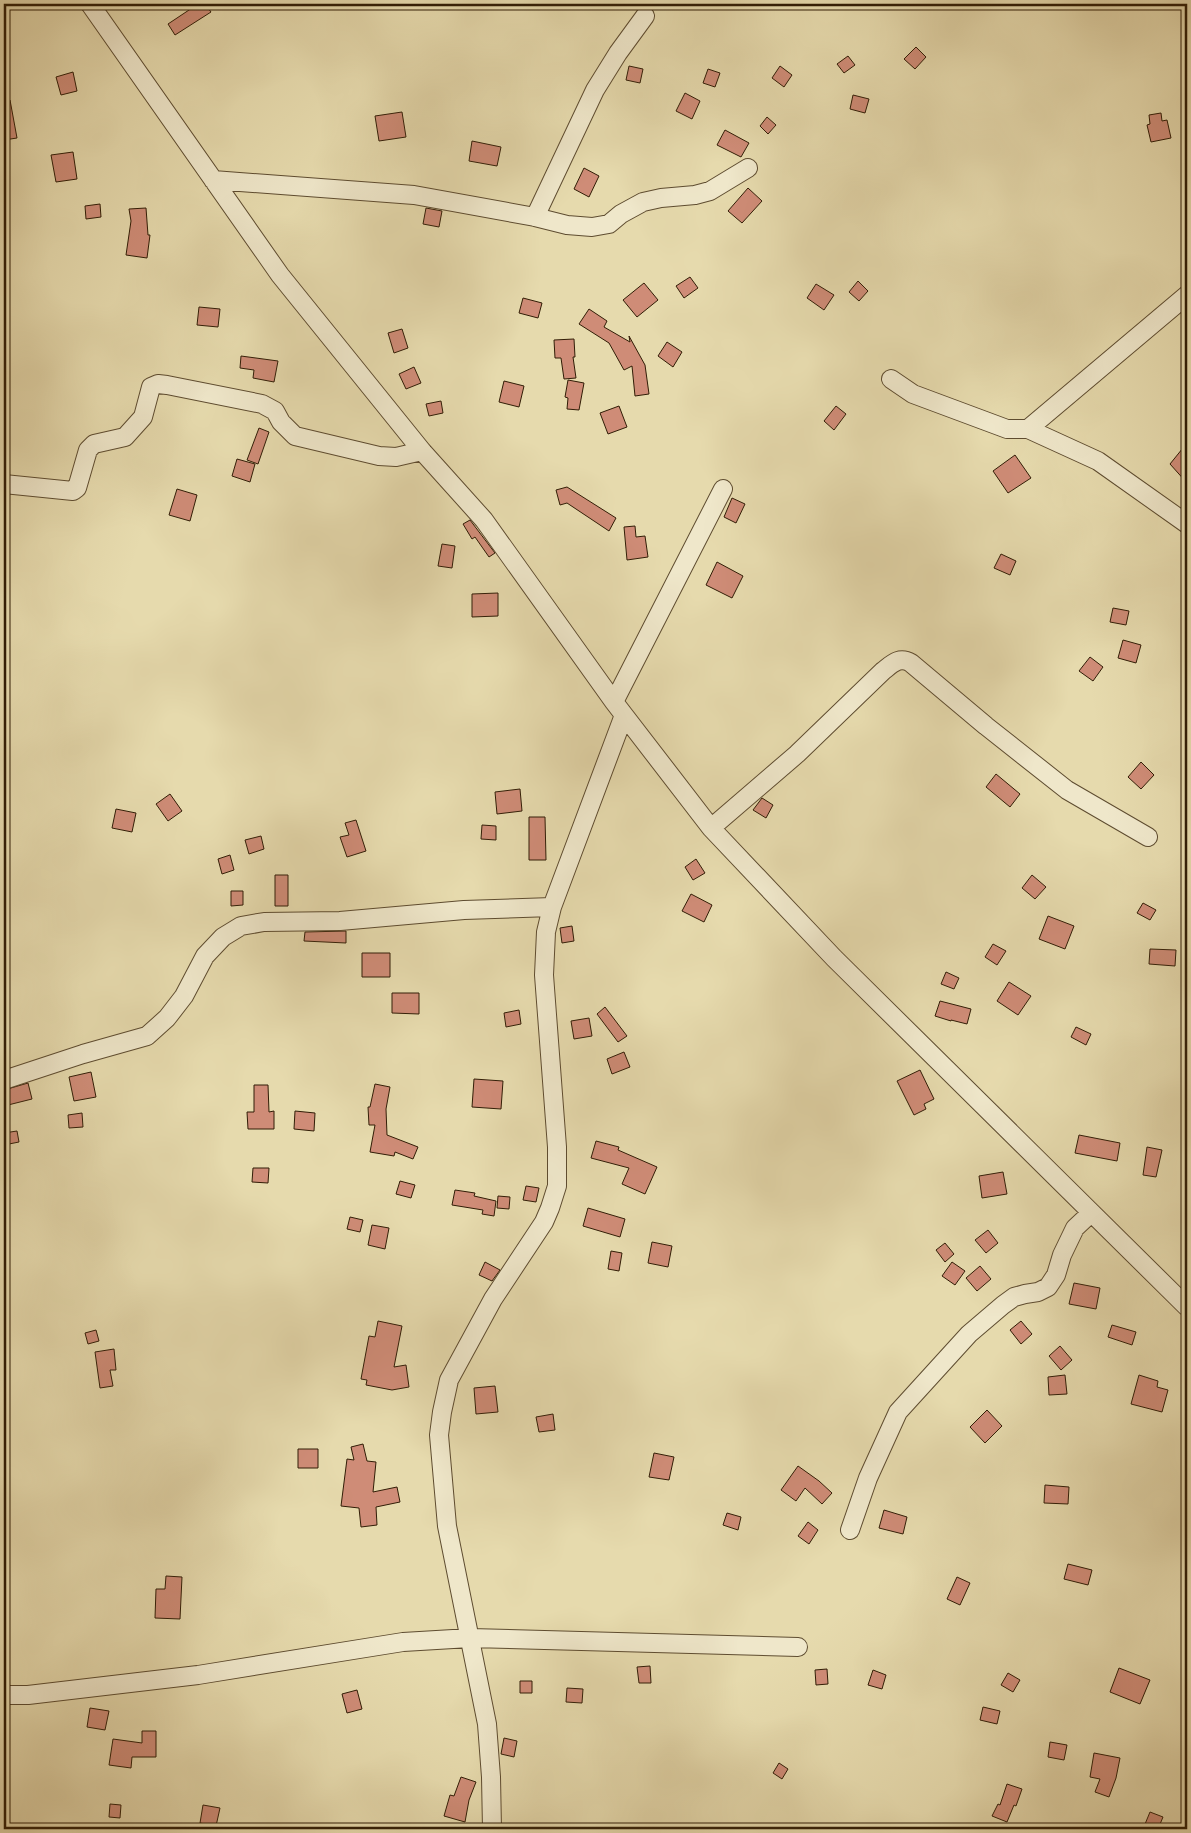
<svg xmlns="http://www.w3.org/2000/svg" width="1191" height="1833" font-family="'EB Garamond',serif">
<rect width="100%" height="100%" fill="#e6daad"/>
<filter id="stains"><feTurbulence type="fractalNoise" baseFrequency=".004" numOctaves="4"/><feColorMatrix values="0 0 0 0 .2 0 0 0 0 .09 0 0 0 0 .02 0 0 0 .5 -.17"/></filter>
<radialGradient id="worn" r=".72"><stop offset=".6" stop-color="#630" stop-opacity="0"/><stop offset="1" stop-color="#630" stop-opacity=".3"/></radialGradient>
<path fill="#cf8c77" stroke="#311d06" d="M198,4h7l6,8 -36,23 -7,-11z
M916,47l10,10 -11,12 -11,-10z
M848,56l7,9 -11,8 -7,-9z
M629,66l14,3 -3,14 -14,-3z
M780,66l12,9 -8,12 -12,-9z
M708,69l12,4 -5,14 -12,-4z
M73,72l4,19 -16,4 -5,-18z
M685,93l15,8 -8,18 -16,-8z
M853,95l16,4 -4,14 -15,-4z
M10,100l7,38 -13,2v-39z
M402,112l4,25 -27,4 -4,-25z
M1161,113l1,8 5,-1 4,18 -20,4 -4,-17 3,-1 -1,-9z
M767,117l9,8 -8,9 -8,-8z
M725,130l24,13 -8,14 -24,-12z
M472,141l29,6 -4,19 -28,-5z
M73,152l4,27 -21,3 -5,-27z
M584,168l15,8 -10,21 -15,-8z
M748,188l14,13 -20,22 -14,-12z
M100,204l1,13 -15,2 -1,-13z
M146,208l2,27h2l-3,23 -21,-3 5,-34 -2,-12z
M426,208l16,3 -3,16 -16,-3z
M690,277l8,11 -14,10 -8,-12z
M858,281l10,10 -9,10 -10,-9z
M644,283l14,17 -21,17 -14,-17z
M816,284l18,11 -10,15 -17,-12z
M523,298l19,5 -4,15 -19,-5z
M199,307l21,2 -2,18 -21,-2z
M589,309l18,12 -3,6 26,15 -1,-6 16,29 4,29 -14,2 -3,-30 -8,4 -15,-27 -30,-19z
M402,329l6,19 -14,5 -6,-20z
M574,339l1,18h-2l3,21 -12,1 -3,-21h-6l-1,-18z
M667,342l15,10 -9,15 -15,-11z
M241,356l37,5 -4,21 -21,-4 1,-8 -14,-2z
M414,367l7,16 -15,6 -7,-15z
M568,380l16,3 -5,27 -12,-1 1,-11 -3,-1z
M504,381l20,5 -5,21 -20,-5z
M441,401l2,12 -14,3 -3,-12z
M619,406l8,21 -19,7 -8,-21z
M836,406l10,8 -12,16 -10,-9z
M259,428l10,4 -11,32 -11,-4z
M1187,443v40l-17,-19z
M1015,455l16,23 -23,15 -15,-22z
M237,459l18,5 -5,18 -18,-6z
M567,487l49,31 -7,13 -42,-28 -7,2 -4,-15z
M177,489l20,6 -7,26 -21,-6z
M732,498l13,6 -9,19 -12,-6z
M470,520l25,33 -6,4 -14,-20 -3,2 -9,-15z
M635,526l1,11 9,-1 3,21 -21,3 -3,-33z
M442,544l13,2 -3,22 -14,-2z
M1001,554l15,7 -6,14 -16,-7z
M717,562l26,14 -11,22 -26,-13z
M498,593v23l-26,1v-23z
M1113,608l16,3 -3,14 -16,-3z
M1123,640l18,5 -5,18 -18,-5z
M1090,657l13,10 -10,14 -14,-10z
M1141,762l13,13 -13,14 -13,-12z
M996,774l24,20 -10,13 -24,-20z
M520,789l2,22 -25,3 -2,-22z
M170,794l12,17 -14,10 -12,-17z
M762,798l11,7 -7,13 -13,-8z
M116,809l20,4 -4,19 -20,-4z
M529,817h16l1,43h-17z
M356,820l10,31 -19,6 -7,-20 9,-2 -4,-12z
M482,825l14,1v14l-15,-1z
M261,836l3,13 -15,5 -4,-14z
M230,855l4,15 -12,4 -4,-15z
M696,859l9,14 -12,7 -8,-13z
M275,875h13v31h-13z
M1032,875l14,12 -11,12 -13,-11z
M231,891h12v14l-12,1z
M691,894l21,11 -8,17 -22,-11z
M1143,903l13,7 -6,10 -13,-7z
M1048,916l26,10 -9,23 -26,-10z
M572,926l2,15 -12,2 -2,-15z
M346,931v12l-42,-2 1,-9z
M993,944l13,7 -9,14 -12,-8z
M1150,949l26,1 -1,16 -26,-2z
M362,953h28v24h-28z
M946,972l13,6 -5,11 -13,-5z
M1009,982l22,14 -13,19 -21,-14z
M392,993h27v21l-27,-1z
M940,1001l31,8 -4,15 -16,-4v1l-16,-5z
M605,1007l22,29 -9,6 -21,-28z
M519,1010l2,14 -15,3 -2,-14z
M589,1018l3,18 -18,3 -3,-18z
M1076,1027l15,7 -5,11 -15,-8z
M624,1052l6,15 -18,7 -5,-15z
M920,1070l14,29 -10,5 2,5 -12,6 -17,-34z
M91,1072l5,25 -22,4 -5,-24z
M474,1079l29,2 -2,28 -29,-2z
M28,1083l4,16 -28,7v-16z
M375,1084l15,3 -4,22 1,26 31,12 -5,12 -18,-7 -1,4 -24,-4 5,-27h-6l-1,-18h2z
M254,1085h14l1,27 5,-1v18h-26l-1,-17h7z
M295,1111l20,2 -1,18 -20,-2z
M82,1113l1,14 -14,1 -1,-13z
M17,1131l2,11 -15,3v-12z
M1079,1135l41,8 -3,18 -42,-8z
M596,1141l23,6 -1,3 39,17 -12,27 -23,-10 7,-16 -38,-10z
M1147,1147l15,3 -6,27 -13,-2z
M253,1168h16l-1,15 -16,-1z
M1003,1172l4,22 -25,4 -3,-22z
M400,1181l15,4 -4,13 -15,-4z
M526,1186l13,2 -3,14 -13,-2z
M455,1190l20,3 -1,3 22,5 -2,15 -12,-2 1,-4 -31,-5z
M498,1196l12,1 -1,12 -12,-1z
M588,1208l37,11 -5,18 -37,-11z
M350,1217l13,3 -3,12 -13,-3z
M372,1225l17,3 -4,21 -17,-4z
M988,1230l10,13 -12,10 -11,-13z
M652,1242l20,4 -4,21 -20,-4z
M945,1243l9,11 -9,8 -9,-12z
M611,1251l11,2 -3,18 -11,-2z
M485,1262l15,8 -8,11 -13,-6z
M952,1262l13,9 -10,14 -13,-9z
M980,1266l11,13 -14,12 -11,-13z
M1074,1283l26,5 -4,21 -27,-5z
M378,1321l24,5 -8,41 12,-2 3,22 -17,3 -26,-5 1,-5 -6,-1 8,-43 6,1z
M1021,1321l11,13 -11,10 -11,-14z
M1112,1325l24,7 -4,13 -24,-8z
M96,1330l3,11 -11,3 -3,-11z
M1060,1346l12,14 -11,10 -12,-14z
M114,1349l2,21h-6l3,16 -13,2 -5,-36z
M1065,1375l2,19 -18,1 -1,-18z
M1139,1375l19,6 -1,6 11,3 -6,22 -31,-8z
M495,1386l3,26 -22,2 -2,-26z
M987,1410l15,16 -17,17 -15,-16z
M553,1414l2,16 -16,2 -3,-15z
M363,1444l4,17 9,1 -3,30 24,-5 3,15 -24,5 1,18 -16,2 -2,-19 -18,-2 6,-47 7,1 -3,-13z
M298,1449h20v19h-20z
M654,1453l20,4 -5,23 -20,-3z
M798,1466l21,15 13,12 -10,11 -17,-16 -9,13 -15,-11z
M1045,1485l24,2 -1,17 -24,-1z
M884,1510l23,7 -4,17 -24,-6z
M727,1513l14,4 -3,13 -15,-5z
M808,1522l10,8 -9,14 -11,-8z
M1068,1564l24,6 -4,15 -24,-6z
M166,1576l16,1 -2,42 -25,-1 1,-29h9z
M957,1577l13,6 -10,22 -13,-6z
M650,1666l1,17h-12l-2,-16z
M1119,1668l31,12 -10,24 -30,-12z
M827,1669l1,15 -12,1 -1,-15z
M873,1670l13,5 -4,14 -14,-4z
M1008,1673l12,7 -7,12 -12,-7z
M520,1681h12v12h-12z
M567,1688l16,1 -1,14 -16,-1z
M357,1690l5,19 -15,4 -5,-19z
M983,1707l17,4 -3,13 -17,-4z
M90,1708l19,3 -4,19 -18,-3z
M142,1731h14v26h-24l-1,11 -22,-3 4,-26 29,4z
M504,1738l13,3 -3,16 -13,-3z
M1050,1742l17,3 -3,15 -16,-3z
M1094,1753l26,5 -4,20 -7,19 -14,-5 5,-13 -10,-2z
M779,1763l9,6 -6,10 -9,-6z
M461,1777l15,5 -7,18 -4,22 -21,-6 6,-21 4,1z
M1007,1784l15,5 -6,17 -2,-1 -7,17 -15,-6 6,-12 2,1z
M110,1804l11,1 -1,13 -11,-1z
M203,1805l17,3 -4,18 -16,-3z
M1150,1812l13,5 -5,12h-15z"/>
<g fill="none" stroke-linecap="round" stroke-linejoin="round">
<defs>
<path id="minor" d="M90,4l190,271 142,176 62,69 130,182 97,126 123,130 353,349
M213,180l201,15 121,22 32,8 25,2 17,-3 12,-10 22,-12 18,-4 34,-3 15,-4 38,-23
M535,217l60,-127 23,-37 27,-37
M891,379l22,15 94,35h21l70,32 89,63
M1028,429l159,-134
M4,484l69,7 4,-3 11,-38 6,-6 31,-7 18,-20 8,-30 7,-3 9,1 95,19 13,7 6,11 14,14 84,20 17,1 26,-6
M614,702l109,-213
M711,828l86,-74 86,-83c9,-7 16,-15 28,-8l75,63 81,64 81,47
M4,1080l79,-26 64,-18 20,-18 17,-22 21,-40 18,-19 18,-11 23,-4 76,-1 124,-11 88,-3
M850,1530l18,-52 30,-66 71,-78 34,-29 11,-8 11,-3 13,-2 10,-5 8,-12 6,-20 13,-27 16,-15
M4,1695h24l170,-20 205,-33 67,-4 328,9
M492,1829l-1,-52 -4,-53 -40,-198 -8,-91 3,-23 7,-32 44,-81 51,-77 6,-14 7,-22v-39l-13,-172 2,-43 6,-25 72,-192"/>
</defs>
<use href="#minor" stroke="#5e4c30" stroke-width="20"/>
<use href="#minor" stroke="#efe7ca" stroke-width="18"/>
</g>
<rect width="1191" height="1833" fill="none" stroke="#e6daad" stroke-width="20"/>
<rect x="5" y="5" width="1181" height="1823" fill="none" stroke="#311d06" stroke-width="2.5"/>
<rect x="10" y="10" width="1171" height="1813" fill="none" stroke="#311d06"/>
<rect width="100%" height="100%" filter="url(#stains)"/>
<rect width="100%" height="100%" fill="url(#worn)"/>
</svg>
